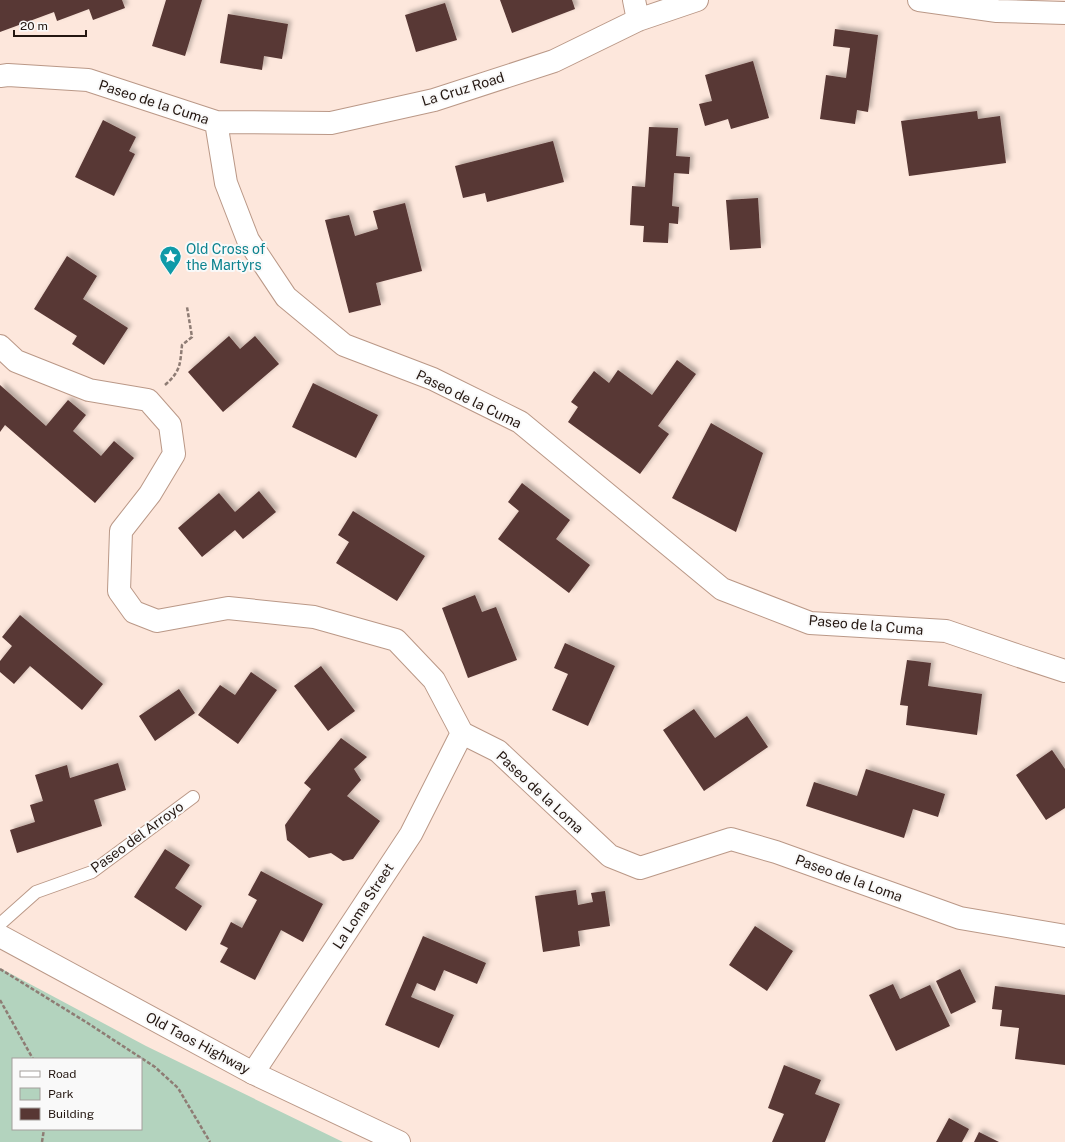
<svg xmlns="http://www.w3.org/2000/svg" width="1065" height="1142" font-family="'Public Sans',sans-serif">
<defs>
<filter id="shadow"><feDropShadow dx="3.5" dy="-3.5" stdDeviation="2" flood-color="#0004"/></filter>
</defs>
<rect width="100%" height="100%" fill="#fde7dc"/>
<path fill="#b3d3be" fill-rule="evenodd" d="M0,968l146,78 197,96h-343zM13,1059h128v70h-128z"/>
<path fill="#583734" filter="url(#shadow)" d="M0,0h122l3,8 -32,12 -4,-11 -32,12 -3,-9 -54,20z
M166,0h36l-17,56 -33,-10z
M500,0h72l3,9 -63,24z
M445,3l12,37 -41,12 -11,-37z
M228,14l60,10 -6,35 -18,-3 -2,14 -42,-7z
M835,29l43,6 -10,77 -11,-2 -2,14 -35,-5 6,-44 20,3 4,-30 -17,-2z
M753,61l16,57 -38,11 -3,-10 -23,7 -6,-22 13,-3 -7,-26z
M977,111l1,8 22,-3 6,47 -97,13 -8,-55z
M103,120l33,17 -7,14 6,3 -21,42 -39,-19z
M649,127l29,1 -2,28 14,1 -1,17 -15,-1 -2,33 7,1 -1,17 -9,-1 -1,20 -25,-1 1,-16 -14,-1 2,-39 13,1z
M553,141l11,41 -77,20 -2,-9 -22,5 -8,-32z
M758,198l3,50 -31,2 -4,-50z
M405,203l17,68 -46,12 5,22 -32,8 -24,-93 24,-5 6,21 23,-7 -5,-18z
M67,256l30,20 -14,23 45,29 -24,37 -32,-21 5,-8 -43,-27z
M229,336l11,13 15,-13 24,28 -56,48 -35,-40z
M677,360l19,14 -38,52 11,8 -29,40 -72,-52 10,-15 -7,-5 23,-31 15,12 9,-13 34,25z
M313,383l65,32 -22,43 -64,-31z
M0,385l46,41 22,-26 18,15 -13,16 28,25 13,-15 20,17 -39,45 -90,-78 -5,7z
M711,423l52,30 -27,79 -64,-34z
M522,483l48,37 -14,19 34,26 -21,28 -71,-54 21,-28 -11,-9z
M259,491l17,21 -33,27 -8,-9 -33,27 -24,-29 41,-35 16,19z
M353,511l72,45 -28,45 -61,-38 13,-21 -11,-7z
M475,595l7,17 14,-5 21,53 -49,18 -26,-70z
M20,615l83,69 -21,26 -52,-44 -16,18 -14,-12v-11l12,-15 -10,-9z
M565,643l50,23 -27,60 -36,-16 16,-36 -14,-6z
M907,660l24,3 -3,23 54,8 -5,41 -71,-10 2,-19 -8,-1z
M321,666l34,45 -27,20 -34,-45z
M251,672l26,18 -39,54 -40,-29 22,-30 15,10z
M179,689l16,24 -40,28 -16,-25z
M694,709l21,29 32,-22 21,31 -64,44 -41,-61z
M341,738l26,19 -13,12 7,11 -14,16 33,25 -27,38 -10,2 -12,-8 -22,5 -22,-18 -2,-15 26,-36 -7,-6z
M1052,750l13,19v39l-19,12 -30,-45z
M118,763l8,27 -32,10 8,26 -85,27 -7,-23 25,-8 -5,-17 13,-4 -8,-26 32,-10 3,13z
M866,769l79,25 -7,23 -25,-8 -9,29 -98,-32 8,-24 43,14z
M165,849l25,16 -15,23 27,18 -16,25 -52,-34z
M261,871l62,33 -20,38 -22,-12 -26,50 -35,-18 8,-14 -8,-4 11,-22 11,6 15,-28 -9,-5z
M576,890l2,15 15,-3 -2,-9 14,-2 5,35 -32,5 2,15 -37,6 -8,-56z
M755,926l38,25 -26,40 -38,-26z
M423,936l63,27 -9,21 -33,-14 -9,21 -18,-8 -6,14 43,18 -15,33 -54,-23z
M960,969l16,33 -25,12 -15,-33z
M893,984l7,15 30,-14 20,41 -54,25 -27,-56z
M995,986l70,9v70l-50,-6 4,-31 -19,-2 2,-16 -10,-1z
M784,1065l37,15 -6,14 25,10 -15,38h-53l12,-28 -16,-6z
M949,1118l20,11 -7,13h-26z
M979,1132l20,10h-25z"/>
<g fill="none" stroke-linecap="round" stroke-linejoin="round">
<defs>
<path id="lane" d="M0,924l36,-32 56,-20 101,-75"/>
<path id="street" d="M634,0l4,20
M919,0l78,11 68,2
M0,76l8,-1 80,5 128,42 10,61 22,57 38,57 58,48 89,34 87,43 202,167 88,34 136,8 73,25 46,15
M216,122l115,1 103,-23 120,-39 84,-41 59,-20
M0,346l16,15 73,29 59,10 22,25 4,29 -24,40 -29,37 -2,60 15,21 23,9 71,-13 86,9 82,23 38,40 28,53 36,18 112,105 30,12 91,-29 45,13 184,66 105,18
M253,1073l158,-239 51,-101"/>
<path id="secondary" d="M0,936l253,137 146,69"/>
</defs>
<use href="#lane" stroke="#ba9887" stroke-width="14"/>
<use href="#street" stroke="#ba9887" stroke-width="24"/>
<use href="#secondary" stroke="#ba9887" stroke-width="24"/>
<path stroke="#8e7c74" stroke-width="2.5" stroke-dasharray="4 2" stroke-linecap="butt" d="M165,385c16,-14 15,-21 17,-40l10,-8 -5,-30
M0,969l86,53 69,45 23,21 32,54
M0,1000l33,59
M42,1142l2,-13"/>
<use href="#lane" stroke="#fff" stroke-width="12"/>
<use href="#street" stroke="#fff" stroke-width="22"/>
<use href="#secondary" stroke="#fff" stroke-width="22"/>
</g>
<defs>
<symbol id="sight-pin" viewBox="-11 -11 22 30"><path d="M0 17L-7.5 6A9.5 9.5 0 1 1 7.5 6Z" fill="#0f9aa8" stroke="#f9f9f9"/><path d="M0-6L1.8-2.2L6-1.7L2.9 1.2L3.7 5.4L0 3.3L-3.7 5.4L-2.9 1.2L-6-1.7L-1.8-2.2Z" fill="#fff"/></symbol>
</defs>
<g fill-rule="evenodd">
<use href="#sight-pin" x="158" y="244" width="25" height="34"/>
</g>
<g text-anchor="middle" stroke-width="4" stroke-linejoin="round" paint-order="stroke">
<g font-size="14" fill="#241711" stroke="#f9f9f9">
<text transform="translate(463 89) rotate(-17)" y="5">La Cruz Road</text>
<text transform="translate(154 102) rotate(18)" y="5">Paseo de la Cuma</text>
<text transform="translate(469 399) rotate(26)" y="5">Paseo de la Cuma</text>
<text transform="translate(866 625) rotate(5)" y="5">Paseo de la Cuma</text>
<text transform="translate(540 792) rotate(43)" y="5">Paseo de la Loma</text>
<text transform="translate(137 837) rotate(-36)" y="5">Paseo del Arroyo</text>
<text transform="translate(849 878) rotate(20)" y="5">Paseo de la Loma</text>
<text transform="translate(363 906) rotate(-57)" y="5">La Loma Street</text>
<text transform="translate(198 1043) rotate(28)" y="5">Old Taos Highway</text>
</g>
<g font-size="14" fill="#0d838f" stroke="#f9f9f9" text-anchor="start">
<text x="186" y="254">Old Cross of<tspan x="186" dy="16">the Martyrs</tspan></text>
</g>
</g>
<rect x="12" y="1058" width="130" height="72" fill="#f9f9f9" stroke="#a49f9c"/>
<rect x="20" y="1071" width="20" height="6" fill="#ffffff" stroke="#a49f9c"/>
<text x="48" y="1078" font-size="12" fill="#241711">Road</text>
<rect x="20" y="1088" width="20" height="12" fill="#b3d3be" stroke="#a49f9c"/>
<text x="48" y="1098" font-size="12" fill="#241711">Park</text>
<rect x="20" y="1108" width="20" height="12" fill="#583734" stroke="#a49f9c"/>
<text x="48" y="1118" font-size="12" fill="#241711">Building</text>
<path d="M14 30v6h72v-6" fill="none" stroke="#241711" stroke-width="2"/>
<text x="20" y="30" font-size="12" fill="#241711" stroke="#f9f9f9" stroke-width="3" paint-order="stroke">20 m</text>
</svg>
